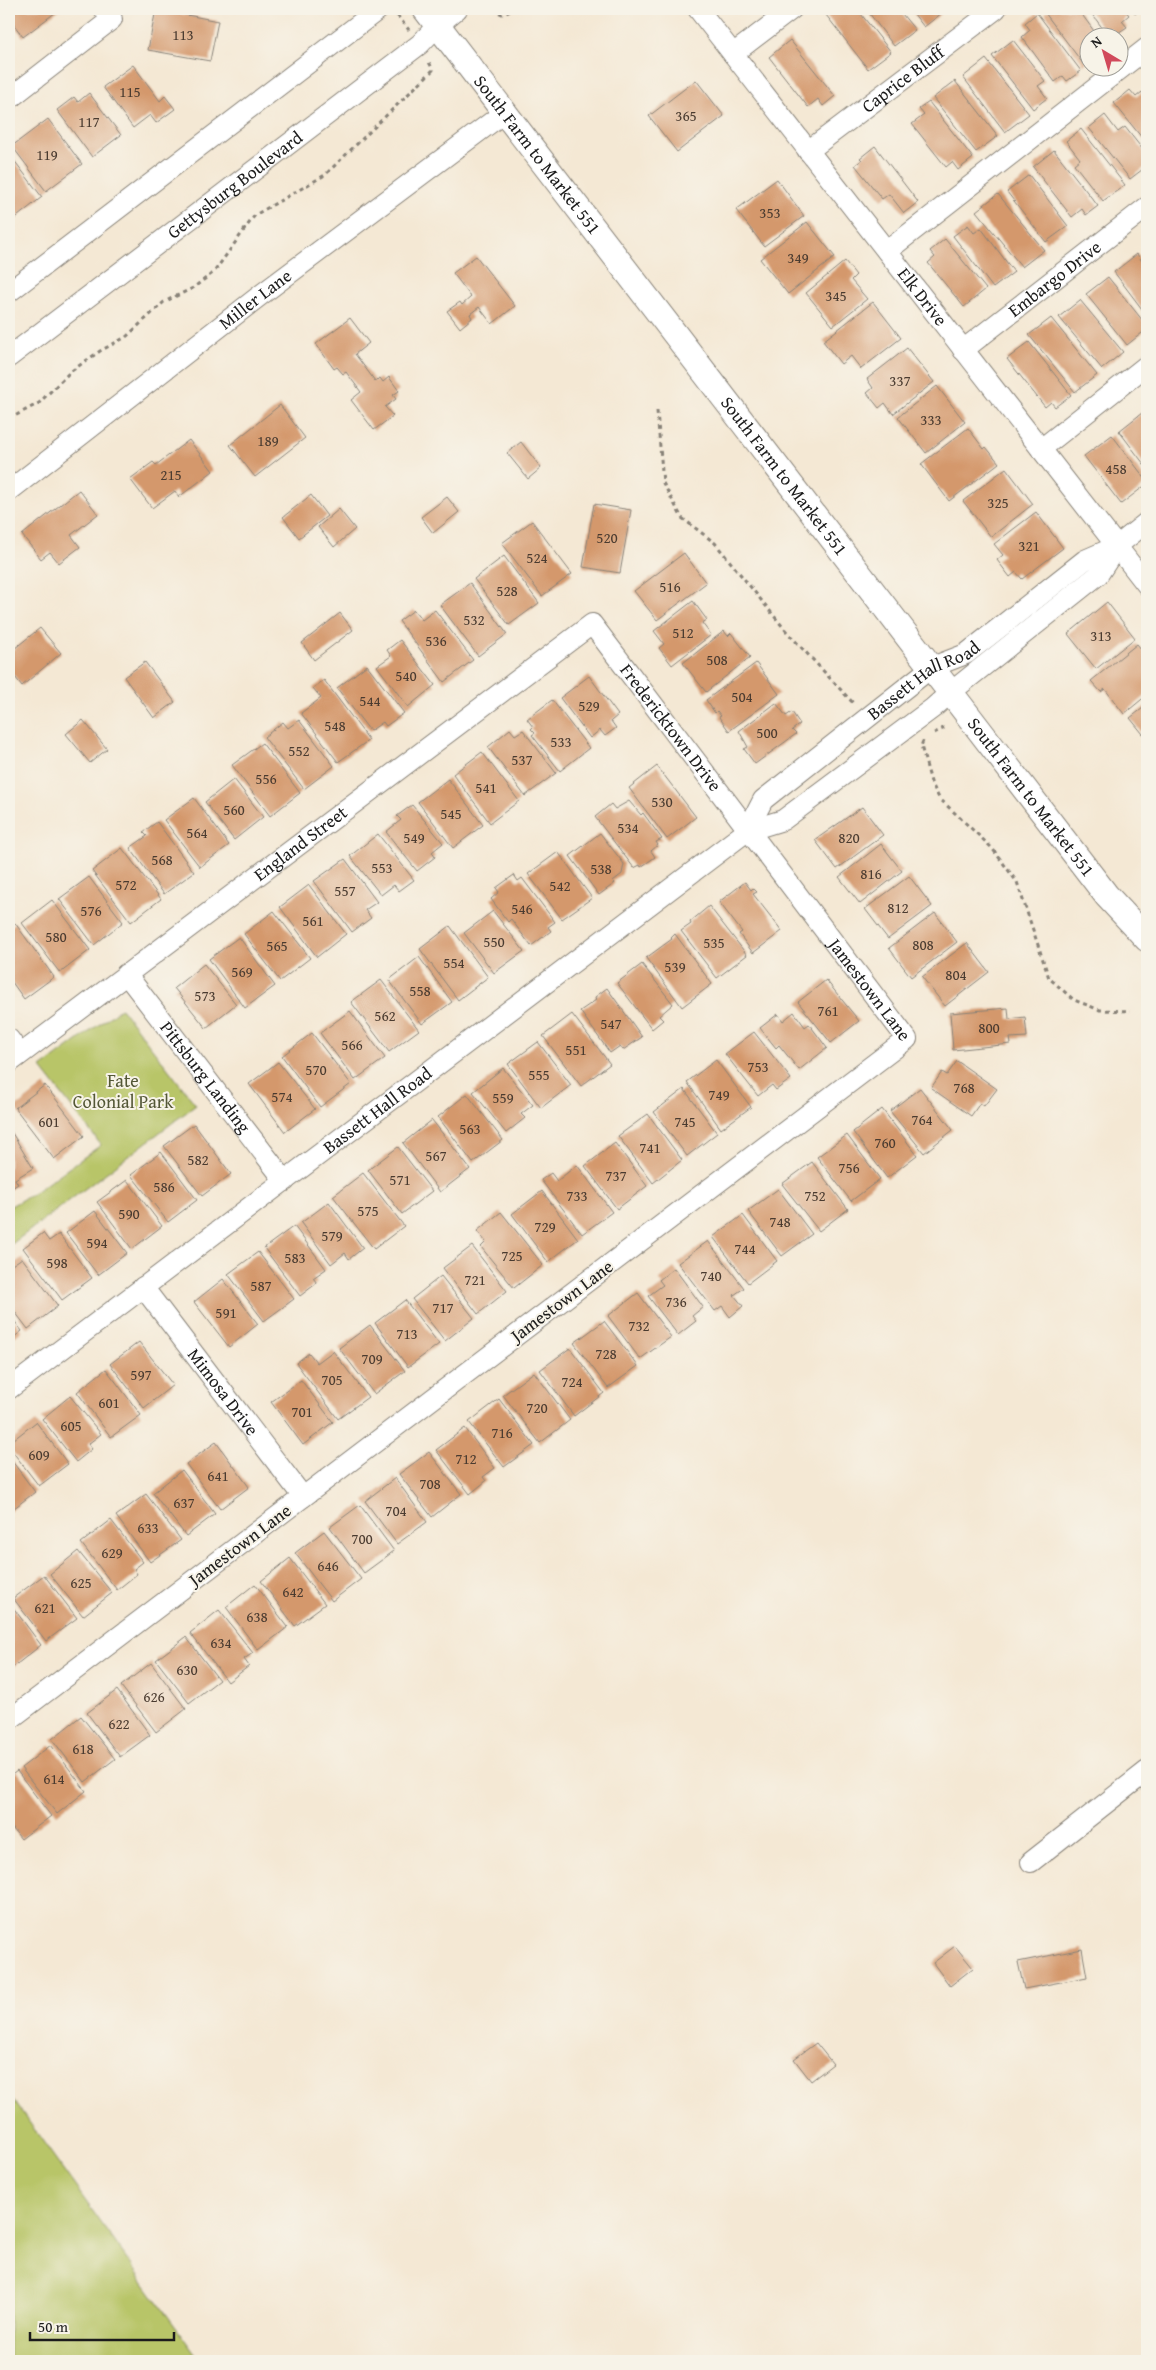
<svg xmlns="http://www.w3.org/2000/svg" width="1156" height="2370" font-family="'Gentium Book Plus',serif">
<rect width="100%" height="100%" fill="#f7f3e8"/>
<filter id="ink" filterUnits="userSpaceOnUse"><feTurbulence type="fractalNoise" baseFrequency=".02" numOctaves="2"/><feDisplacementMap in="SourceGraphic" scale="10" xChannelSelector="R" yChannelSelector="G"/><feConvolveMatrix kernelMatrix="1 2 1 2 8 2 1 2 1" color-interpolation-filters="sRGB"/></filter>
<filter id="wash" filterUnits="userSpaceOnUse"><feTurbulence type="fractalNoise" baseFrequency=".0096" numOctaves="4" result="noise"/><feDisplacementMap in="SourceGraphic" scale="20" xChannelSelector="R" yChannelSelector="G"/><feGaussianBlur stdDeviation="1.12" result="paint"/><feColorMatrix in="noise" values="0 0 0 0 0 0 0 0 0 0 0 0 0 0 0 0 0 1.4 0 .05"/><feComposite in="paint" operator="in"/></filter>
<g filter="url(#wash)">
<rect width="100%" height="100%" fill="#f4e8d4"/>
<path fill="#b8c567" stroke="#6a7042" d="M121,1008l75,97 -187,141v-39l23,-13 69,-49 -60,-77z
M9,2094l191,267h-191z"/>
<g id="blocks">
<path fill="#d4986c" d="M9,9h51l-37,28 -14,-19z
M156,9l62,12 -8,40 -62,-11z
M833,9h24l34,43 -23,17 -42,-54z
M866,9h32l17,21 -21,16z
M910,9h37l-23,18z
M1051,9h27l21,29h-11v23l-4,4 -39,-52z
M1088,9h36l5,6 -7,6 5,6 -17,11z
M1131,9h10l-6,5z
M1037,13l44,58 -14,10 -4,-5 -8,6 -33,-45 8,-7 -5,-7z
M790,40l45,56 -12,10 -5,-7 -10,8 -39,-50z
M1013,40l32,41 -7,5 9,12 -14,11 -41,-53z
M986,59l43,55 -24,18 -42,-55z
M133,65l27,36 5,-5 10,13 -19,14 -6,-8 -17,13 -30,-41z
M696,80l28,36 -47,36 -28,-36z
M955,81l43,55 -22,16 -43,-54z
M1130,90l6,7 6,-5 5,7v45l-33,-41z
M89,93l32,42 -29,22 -35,-47 17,-13 4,5z
M929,102l44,56 -15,12 -6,-8 -6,5 -34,-43 12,-9 -5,-6z
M1105,115l13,17 7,-5 22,28v11l-17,13 -41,-51z
M48,119l34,45 -36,27 -34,-45z
M1081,129l44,56 -22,16 -29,-37 6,-5 -14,-18z
M875,146l43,56 -14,11 -15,-19 -7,5 -27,-34 7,-5 -2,-2z
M1054,150l44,56 -12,9 -4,-6 -10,8 -39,-50z
M10,155l32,42 -29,23 -4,-5z
M1029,175l39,51 -22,16 -39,-50z
M777,179l27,37 -40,30 -28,-36z
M998,194l46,56 -22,17 -46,-56z
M807,222l28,35 -47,37 -28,-35z
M968,225l6,8 7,-5 33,44 -21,16 -40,-52z
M945,239l41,50 -22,18 -36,-44 7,-6 -5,-6z
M1137,254l10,14v43l-2,2 -31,-41z
M476,256l39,50 -23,18 -13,-17 -9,7 2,4 -12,10 -13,-17 13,-9 2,3 9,-8 -18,-24z
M845,261l11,14 -5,5 16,19 -34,27 -27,-33z
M1108,277l39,49v3l-20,16 -41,-51z
M1080,300l43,52 -21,17 -43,-52z
M873,302l28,36 -40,31 -10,-13 -10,8 -18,-23z
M350,318l19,25 -14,11 20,27 5,-3 3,4 6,-5 10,14 -6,4 3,4 -11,8 8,9 -19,14 -23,-30 10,-8 -15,-20 -3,2 -6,-7 -3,2 -18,-25z
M1051,318l46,57 -22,17 -46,-57z
M1029,342l42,53 -16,12 -4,-5 -6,5 -38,-48z
M907,348l27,34 -41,32 -8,-11 -6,5 -12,-15 6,-5 -6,-9z
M937,386l28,36 -39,31 -28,-36z
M280,405l25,33 -50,39 -25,-32z
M1147,409v59l-28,-37z
M968,428l16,21 2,-2 13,16 -50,38 -28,-37z
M1112,435l35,46v3l-26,20 -37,-48z
M189,440l24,31 -34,26 -4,-6 -23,17 -22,-29 23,-17 3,3z
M521,442l20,26 -13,11 -21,-26z
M1006,468l27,36 -42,33 -28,-36z
M79,490l19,24 -27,21 9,12 -21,16 -9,-11 -9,7 -19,-24z
M311,495l16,21 -28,22 -16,-21z
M447,497l12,15 -26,21 -12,-16z
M594,504l37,6 -11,63 -37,-6z
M339,509l16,20 -21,18 -16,-20z
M1036,512l27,36 -41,31 -6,-7 -6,5 -13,-17 6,-5 -9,-11z
M532,521l40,53 -30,22 -40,-53z
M684,553l22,30 -49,37 -23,-29z
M504,556l35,47 -30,22 -35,-46z
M470,583l37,51 -29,22 -38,-51z
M693,601l14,19 -5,3 9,12 -39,30 -13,-17 5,-4 -10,-13z
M1107,602l28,36 -39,31 -28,-35z
M414,610l8,10 13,-10 38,50 -29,22 -45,-61z
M340,613l13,17 -39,30 -12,-17z
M40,628l21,25 -39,33 -13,-17v-16z
M724,631l4,5 3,-3 19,24 -44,35 -23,-29z
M400,640l35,45 -27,22 -31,-41 14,-10 -4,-6z
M1137,644l10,12v39l-23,19 -19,-25 -4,3 -10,-11z
M145,662l30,40 -21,16 -30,-41z
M756,663l23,31 -50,37 -10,-14 2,-1 -4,-5 -2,2 -9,-13z
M367,665l37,48 -18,13 -3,-4 -13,9 -33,-43z
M589,676l29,39 -7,6 5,7 -11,8 -5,-6 -10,8 -30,-40z
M324,680l45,60 -31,22 -37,-49 20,-15 -8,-10z
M552,700l37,48 -29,23 -28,-36 3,-2 -4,-4 2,-2 -6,-8z
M776,703l10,13 6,-4 8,12 -8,6 4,4 -41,30 -11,-15 4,-2 -9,-16z
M1147,705v34l-17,-21z
M83,720l24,29 -17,14 -24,-29z
M299,720l35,46 -30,23 -40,-52 19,-15 5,6z
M510,729l5,6 8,-5 33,43 -31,23 -37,-49z
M262,743l38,50 -30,23 -38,-51z
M482,752l37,49 -29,22 -37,-49z
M657,766l39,51 -29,22 -38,-51z
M234,779l29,38 -29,23 -29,-38z
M448,779l35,46 -30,23 -35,-46z
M194,798l35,47 -29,22 -36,-47z
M629,801l12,14 2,-2 19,26 -6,3 2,3 -7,6 4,6 -14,10 -1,-2 -6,3 -39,-51 16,-13 4,5z
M412,805l31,38 -11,9 3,5 -18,14 -31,-39 15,-12 -4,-4z
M862,807l21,28 -46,34 -22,-29z
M157,822l37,50 -30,22 -34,-46 17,-12 -4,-4z
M600,833l24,31 -2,10 -9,7 2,2 -16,12 -29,-39z
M378,834l36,46 -15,11 -5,-6 -13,10 -31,-39z
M881,844l21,27 -42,33 -21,-27z
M122,848l39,51 -30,23 -39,-51z
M558,852l34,46 -30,21 -34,-45z
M345,859l32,43 -12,8 6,8 -19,14 -38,-51z
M514,875l4,6 4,-3 33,44 -7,5 3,4 -20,15 -20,-27 -3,3 -17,-23 8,-7 -3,-4z
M909,876l23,30 -44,33 -23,-30z
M89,877l34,45 -29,23 -35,-46z
M745,882l6,8 2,-2 4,4 -4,2 29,37 -29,22 -14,-19 3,-2 -23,-30z
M309,885l37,49 -29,23 -37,-50z
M52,900l38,50 -30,23 -38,-50z
M709,906l38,49 -30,23 -36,-47 10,-7 -1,-2z
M274,911l36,47 -30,23 -36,-47z
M493,911l31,40 -30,22 -30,-40z
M935,913l22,29 -46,35 -22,-29z
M15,923l39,54 -30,22 -15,-21v-50z
M450,926l38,51 -30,23 -38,-51z
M675,934l37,50 -30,23 -36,-49 26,-19 -1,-1z
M239,937l36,49 -30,22 -36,-49z
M967,943l22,29 -44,34 -23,-29z
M419,957l33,45 -30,22 -33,-44z
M204,964l32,40 -30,24 -32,-40z
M642,964l31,40 -14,12 4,4 -11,9 -35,-46z
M381,980l38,50 -30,22 -38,-50z
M826,980l33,41 -28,22 -33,-41z
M607,988l35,49 -19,13 -3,-4 -10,7 -30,-42 16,-11 -1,-3z
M1008,1008l1,11 16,-2 2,20 -17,1 1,6 -58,6 -3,-37z
M350,1011l35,47 -30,22 -35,-47z
M794,1012l11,15 4,-3 18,24 -28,22 -20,-25 -3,3 -16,-20 18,-14 5,7z
M572,1014l38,50 -29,22 -38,-50z
M754,1032l37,47 -15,11 -4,-5 -14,11 -33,-42z
M312,1033l39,51 -31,23 -38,-51z
M538,1042l33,43 -30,23 -33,-44z
M716,1060l35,47 -30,22 -34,-47z
M957,1061l40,28 -13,17 -4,-3 -9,13 -40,-28 11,-16 5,3z
M278,1062l37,47 -30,23 -36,-48z
M503,1068l30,37 -12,9 4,4 -19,15 -33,-41z
M45,1085l39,51 -30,23 -39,-51z
M920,1088l33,42 -29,23 -34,-42z
M684,1089l33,44 -30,23 -33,-44z
M467,1094l36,46 -30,23 -35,-46z
M882,1109l35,46 -30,23 -34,-46z
M648,1114l34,46 -29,23 -35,-47z
M432,1120l38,49 -30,23 -37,-49z
M194,1124l37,50 -29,22 -38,-50z
M9,1128l24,40 -18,11 3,5 -9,6z
M847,1135l33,44 -29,22 -34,-44z
M615,1143l32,43 -30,23 -32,-43z
M398,1147l34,44 -30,23 -34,-44z
M161,1152l36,48 -29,22 -37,-47z
M812,1162l36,47 -29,22 -37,-47z
M577,1165l35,47 -30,22 -41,-54 10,-7 6,8z
M363,1173l41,53 -30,23 -41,-53z
M127,1180l35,46 -30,23 -35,-47z
M778,1189l34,45 -30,22 -34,-45z
M542,1191l36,48 -30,23 -36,-48z
M329,1202l34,46 -14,11 -4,-6 -14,11 -30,-41z
M95,1211l32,42 -29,22 -32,-42z
M501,1212l42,53 -29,23 -33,-41 5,-5 -9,-11z
M743,1215l34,46 -29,22 -35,-46z
M294,1226l32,43 -13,9 4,5 -17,13 -36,-48z
M43,1233l6,8 10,-7 33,44 -30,22 -39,-52z
M708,1241l36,47 -10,7 9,11 -13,11 -8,-11 -7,5 -37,-48z
M472,1246l35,45 -29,23 -35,-46z
M258,1252l36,47 -30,22 -36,-47z
M22,1258l36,48 -30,23 -19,-25v-37z
M674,1268l29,39 -11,9 4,5 -18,14 -30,-39 15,-11 -4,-5z
M441,1276l33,42 -29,23 -33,-42z
M223,1279l35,45 -29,23 -35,-45z
M638,1293l33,44 -31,22 -32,-43z
M405,1300l34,44 -31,23 -33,-44z
M9,1314l13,17 -13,10z
M604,1321l34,45 -30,22 -34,-45z
M370,1325l35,46 -31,23 -35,-46z
M139,1342l34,43 -29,23 -34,-44z
M570,1348l34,45 -30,23 -34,-46z
M333,1351l35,46 -30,22 -42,-56 13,-10 8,10z
M106,1369l35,46 -30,22 -34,-45z
M534,1372l36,48 -30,23 -37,-48z
M301,1380l32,42 -30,23 -32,-43z
M70,1396l31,38 -13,10 4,5 -16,13 -34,-43z
M499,1399l35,46 -30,22 -35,-45z
M36,1422l32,42 -29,22 -30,-39v-4z
M465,1428l30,40 -12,9 3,4 -16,13 -34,-44z
M216,1442l33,45 -29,22 -34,-45z
M429,1452l32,42 -29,23 -33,-43z
M9,1457l26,35 -26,20z
M182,1470l33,44 -29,22 -33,-43z
M395,1478l32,44 -30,22 -32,-43z
M146,1494l35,46 -31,22 -34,-46z
M360,1505l34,46 -30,22 -34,-46z
M111,1520l32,42 -9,7 3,5 -20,16 -36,-47z
M324,1531l37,48 -29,22 -37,-48z
M78,1551l34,42 -29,23 -33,-42z
M290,1558l35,46 -30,22 -34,-45z
M44,1575l33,43 -31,23 -33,-43z
M255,1584l33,43 -30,23 -32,-43z
M9,1602l32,43 -29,23 -3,-4z
M219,1610l34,43 -9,6 5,7 -21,16 -38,-49z
M186,1637l33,43 -30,23 -33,-43z
M151,1663l35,46 -30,23 -35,-46z
M117,1690l33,45 -30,22 -33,-44z
M81,1716l34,43 -30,23 -33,-43z
M51,1745l35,46 -29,23 -36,-46z
M17,1771l34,45 -30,23 -12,-15v-47z
M955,1946l18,22 -23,18 -17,-23z
M1082,1949l5,28 -63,12 -6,-27z
M816,2043l17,21 -22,17 -17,-22z"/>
</g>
</g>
<g filter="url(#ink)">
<use href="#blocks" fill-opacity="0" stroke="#888278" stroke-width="1"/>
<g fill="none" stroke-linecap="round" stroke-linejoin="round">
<defs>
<g id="minor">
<path id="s1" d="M698,9l449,576"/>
<path d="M733,54l59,-45"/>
<path d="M9,99l103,-80 -8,-10"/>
<path id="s2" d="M808,151l188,-142"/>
<path d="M887,251l260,-203"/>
<path d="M9,292l370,-283"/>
<path id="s3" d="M963,350l184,-143"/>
<path id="s4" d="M9,357l411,-313 18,-19 19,-16"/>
<path d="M1041,449l106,-84"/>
<path id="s5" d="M9,491l253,-197 243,-182"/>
<path id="s6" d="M747,831l16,-31 169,-133 34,-13 119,-94 32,-14 30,-24"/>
<path id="s7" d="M126,974l159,207"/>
<path d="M9,1039l11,15"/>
<path id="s8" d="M9,1063l583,-439 315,415 -898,681"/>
<path id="s9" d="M143,1287l160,210"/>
<path id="s10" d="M9,1389l738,-558 36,-11 150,-112 18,-16 147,-117 19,-29"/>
<path d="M1031,1862l116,-91"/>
</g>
<g id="major">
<path id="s11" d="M425,9l682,887 40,43"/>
</g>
</defs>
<use href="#minor" stroke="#888278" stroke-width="22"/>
<use href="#major" stroke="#888278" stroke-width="27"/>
<path stroke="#888278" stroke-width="3" stroke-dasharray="4 4" stroke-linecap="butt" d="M492,9l10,5 10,-5
M397,15l12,15
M657,411l6,72 19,35 33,25 72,89 67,72
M9,419l30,-16 31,-31 30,-21 26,-14 38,-35 29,-14 21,-16 41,-57 70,-40 108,-105 -5,-10
M934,733l9,-4 -1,-3
M923,741l-2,5 10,36 8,16 53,50 25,34 32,96 25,22 26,10 30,1"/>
<use href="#minor" stroke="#fff" stroke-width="20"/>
<use href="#major" stroke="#fff" stroke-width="25"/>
</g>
</g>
<g text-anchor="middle" stroke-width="4" stroke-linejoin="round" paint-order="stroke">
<g font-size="15" fill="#4a3b30">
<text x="183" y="40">113</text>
<text x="130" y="97">115</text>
<text x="686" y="121">365</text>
<text x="89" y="127">117</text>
<text x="47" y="160">119</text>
<text x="770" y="218">353</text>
<text x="798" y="263">349</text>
<text x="836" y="301">345</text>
<text x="900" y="386">337</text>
<text x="931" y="425">333</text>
<text x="268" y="446">189</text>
<text x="1116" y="474">458</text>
<text x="171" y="480">215</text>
<text x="998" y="508">325</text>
<text x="607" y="543">520</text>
<text x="1029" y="551">321</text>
<text x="537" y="563">524</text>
<text x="670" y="592">516</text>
<text x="507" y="596">528</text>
<text x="474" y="625">532</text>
<text x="683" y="638">512</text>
<text x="1101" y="641">313</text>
<text x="436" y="646">536</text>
<text x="717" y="665">508</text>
<text x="406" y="681">540</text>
<text x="742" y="702">504</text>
<text x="370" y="706">544</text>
<text x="589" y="711">529</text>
<text x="335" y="731">548</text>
<text x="767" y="738">500</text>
<text x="561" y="747">533</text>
<text x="299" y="756">552</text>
<text x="522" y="765">537</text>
<text x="266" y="784">556</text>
<text x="486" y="793">541</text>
<text x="662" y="807">530</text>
<text x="234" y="815">560</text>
<text x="451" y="819">545</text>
<text x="628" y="833">534</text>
<text x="197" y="838">564</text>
<text x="414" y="843">549</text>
<text x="849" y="843">820</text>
<text x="162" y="865">568</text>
<text x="382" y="873">553</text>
<text x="601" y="874">538</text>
<text x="871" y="879">816</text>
<text x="126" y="890">572</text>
<text x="560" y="891">542</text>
<text x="345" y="896">557</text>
<text x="898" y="913">812</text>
<text x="522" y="914">546</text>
<text x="91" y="916">576</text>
<text x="313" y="926">561</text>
<text x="56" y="942">580</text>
<text x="494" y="947">550</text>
<text x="714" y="948">535</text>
<text x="923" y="950">808</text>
<text x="277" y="951">565</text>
<text x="454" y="968">554</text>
<text x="675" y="972">539</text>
<text x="242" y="977">569</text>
<text x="956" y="980">804</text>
<text x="420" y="996">558</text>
<text x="205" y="1001">573</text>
<text x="828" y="1016">761</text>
<text x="385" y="1021">562</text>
<text x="611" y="1029">547</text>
<text x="989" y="1033">800</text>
<text x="352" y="1050">566</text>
<text x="576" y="1055">551</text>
<text x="758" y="1072">753</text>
<text x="316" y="1075">570</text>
<text x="539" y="1080">555</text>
<text x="964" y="1093">768</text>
<text x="719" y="1100">749</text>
<text x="282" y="1102">574</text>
<text x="503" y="1103">559</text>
<text x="922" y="1125">764</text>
<text x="49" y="1127">601</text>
<text x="685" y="1127">745</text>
<text x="470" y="1134">563</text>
<text x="885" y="1148">760</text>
<text x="650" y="1153">741</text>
<text x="436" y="1161">567</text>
<text x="198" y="1165">582</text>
<text x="849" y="1173">756</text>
<text x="616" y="1181">737</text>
<text x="400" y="1185">571</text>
<text x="164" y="1192">586</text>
<text x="577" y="1201">733</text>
<text x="815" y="1201">752</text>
<text x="368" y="1216">575</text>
<text x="129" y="1219">590</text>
<text x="780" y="1227">748</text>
<text x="545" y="1232">729</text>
<text x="332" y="1241">579</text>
<text x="97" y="1248">594</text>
<text x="745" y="1254">744</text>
<text x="512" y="1261">725</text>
<text x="295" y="1263">583</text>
<text x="57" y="1268">598</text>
<text x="711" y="1281">740</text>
<text x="475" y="1285">721</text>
<text x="261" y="1291">587</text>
<text x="676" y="1307">736</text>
<text x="443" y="1313">717</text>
<text x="226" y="1318">591</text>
<text x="639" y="1331">732</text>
<text x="407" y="1339">713</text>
<text x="606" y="1359">728</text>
<text x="372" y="1364">709</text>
<text x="141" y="1380">597</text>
<text x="332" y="1385">705</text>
<text x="572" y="1387">724</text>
<text x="109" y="1408">601</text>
<text x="537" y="1413">720</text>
<text x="302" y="1417">701</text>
<text x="71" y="1431">605</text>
<text x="502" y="1438">716</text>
<text x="39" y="1460">609</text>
<text x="466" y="1464">712</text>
<text x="218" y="1481">641</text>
<text x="430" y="1489">708</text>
<text x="184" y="1508">637</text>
<text x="396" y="1516">704</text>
<text x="148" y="1533">633</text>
<text x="362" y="1544">700</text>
<text x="112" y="1558">629</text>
<text x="328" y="1571">646</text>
<text x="81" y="1588">625</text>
<text x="293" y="1597">642</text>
<text x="45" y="1613">621</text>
<text x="257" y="1622">638</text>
<text x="221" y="1648">634</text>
<text x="187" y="1675">630</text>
<text x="154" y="1702">626</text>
<text x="119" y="1729">622</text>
<text x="83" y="1754">618</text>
<text x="54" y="1784">614</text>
</g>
<g font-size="18" fill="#1c1c1c" stroke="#f7f3e8">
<text dy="6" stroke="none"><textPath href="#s2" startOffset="119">Caprice Bluff</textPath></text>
<text dy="6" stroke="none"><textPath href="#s11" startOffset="184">South Farm to Market 551</textPath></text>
<text dy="6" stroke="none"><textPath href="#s4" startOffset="284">Gettysburg Boulevard</textPath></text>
<text dy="6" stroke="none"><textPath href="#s3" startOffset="116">Embargo Drive</textPath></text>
<text dy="6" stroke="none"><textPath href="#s1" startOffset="365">Elk Drive</textPath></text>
<text dy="6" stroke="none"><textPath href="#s5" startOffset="312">Miller Lane</textPath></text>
<text dy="6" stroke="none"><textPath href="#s11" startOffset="589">South Farm to Market 551</textPath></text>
<text dy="6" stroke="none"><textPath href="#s6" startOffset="236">Bassett Hall Road</textPath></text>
<text dy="6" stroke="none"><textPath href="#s8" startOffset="860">Fredericktown Drive</textPath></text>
<text dy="6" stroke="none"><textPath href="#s11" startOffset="994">South Farm to Market 551</textPath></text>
<text dy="6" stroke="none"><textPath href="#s8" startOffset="365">England Street</textPath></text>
<text dy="6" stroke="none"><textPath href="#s8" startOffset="1189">Jamestown Lane</textPath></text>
<text dy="6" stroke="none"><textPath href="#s7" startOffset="130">Pittsburg Landing</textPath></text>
<text dy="6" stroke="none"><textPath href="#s10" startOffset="462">Bassett Hall Road</textPath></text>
<text transform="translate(562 1301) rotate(-37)" y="6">Jamestown Lane</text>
<text dy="6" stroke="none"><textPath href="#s9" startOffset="132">Mimosa Drive</textPath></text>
<text transform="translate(240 1545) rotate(-37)" y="6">Jamestown Lane</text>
</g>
<g font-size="18" fill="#535736" stroke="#f7f3e8">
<text x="123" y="1087">Fate<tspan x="123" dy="21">Colonial Park</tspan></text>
</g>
</g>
<rect width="1156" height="2370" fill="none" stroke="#f7f3e8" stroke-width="30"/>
<g transform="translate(1104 52) rotate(322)"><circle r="24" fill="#f7f3e8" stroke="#9f9d96"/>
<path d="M0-4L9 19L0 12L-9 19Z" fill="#d1495b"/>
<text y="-8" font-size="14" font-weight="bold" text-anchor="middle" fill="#1c1c1c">N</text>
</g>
<path d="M30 2332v8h144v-8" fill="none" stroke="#1c1c1c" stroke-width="2.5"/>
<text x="38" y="2332" font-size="15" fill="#1c1c1c" stroke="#f7f3e8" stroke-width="4" paint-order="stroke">50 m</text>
</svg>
